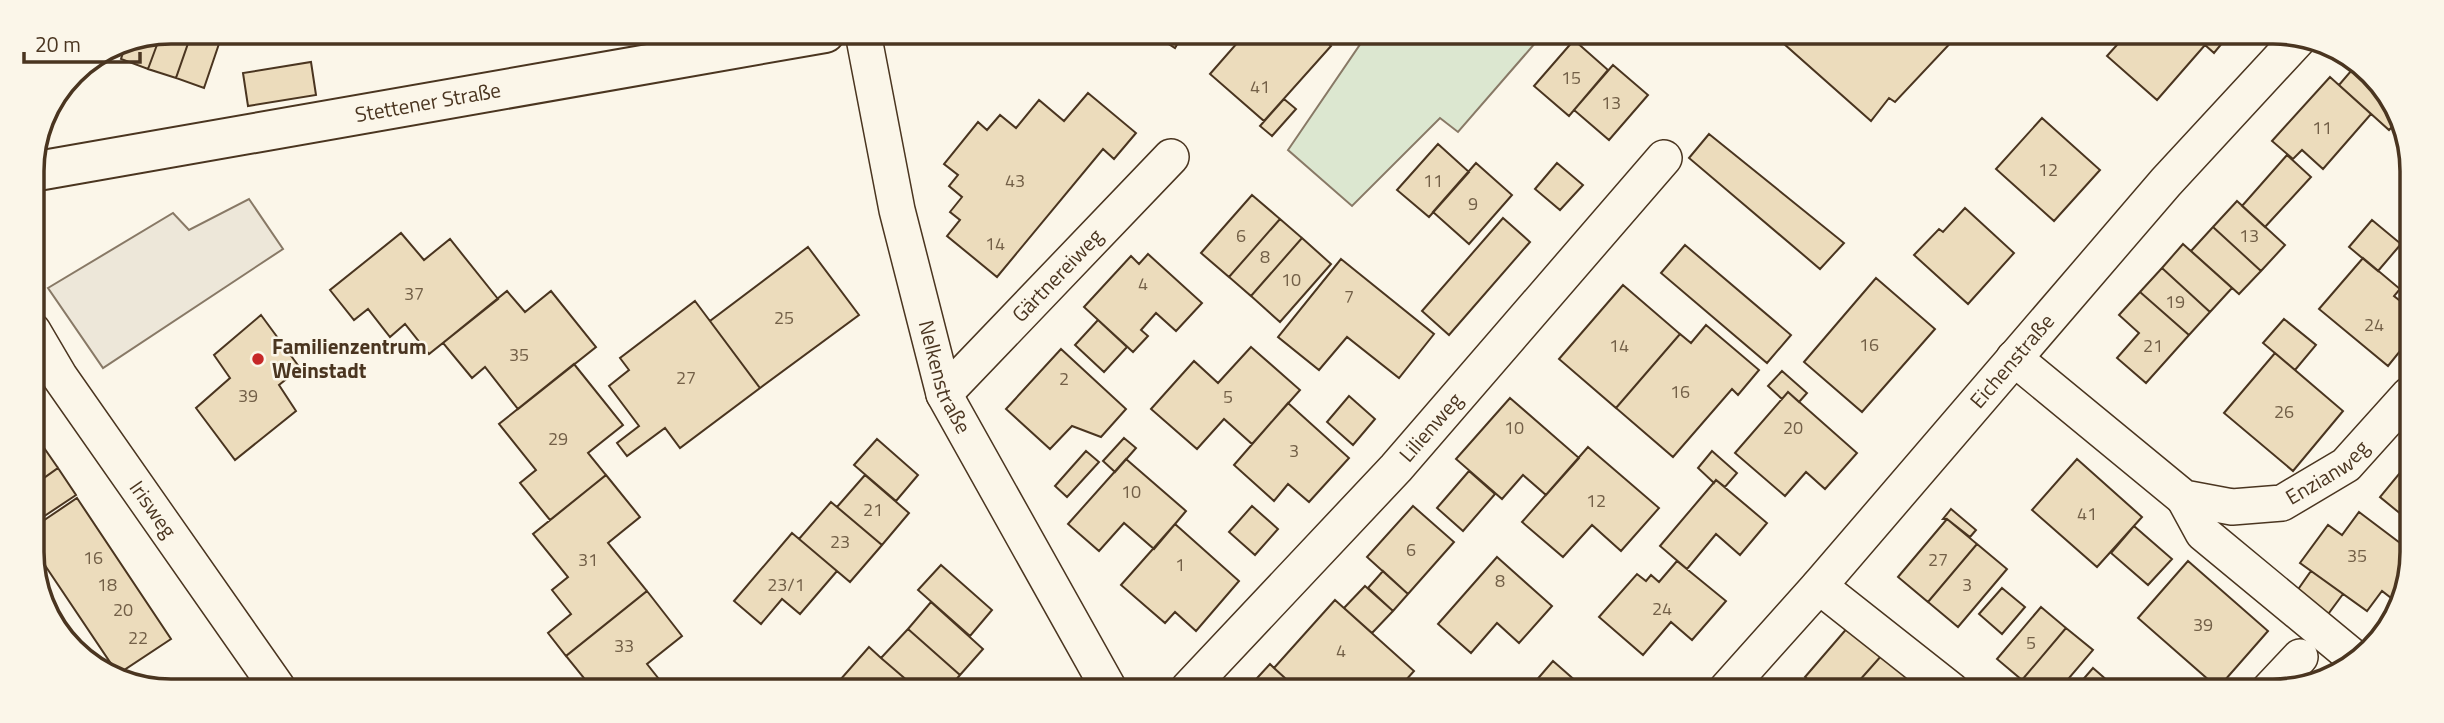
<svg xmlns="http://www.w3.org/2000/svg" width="2444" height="723" font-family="'Titillium Web',sans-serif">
<rect width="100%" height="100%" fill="#fbf6e9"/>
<path fill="#dce7d0" stroke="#887966" stroke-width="2" d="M1357,34h186l-85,98 -18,-14 -88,88 -64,-56 75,-110z"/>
<path fill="#ede7d9" stroke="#887966" stroke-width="2" d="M249,199l34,50 -180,119 -55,-80 125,-75 16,17z"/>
<path fill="#ecdcbc" stroke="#4a3520" stroke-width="2" d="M171,32h21l-16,46 -28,-9 13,-35z
M192,32h31l-19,56 -28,-10z
M161,34l-13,35 -27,-10 6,-19z
M1153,34h24l5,2 -7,12z
M1245,34h72l14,12 -67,75 -54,-47z
M1774,35h184l-63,67 -6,-4 -18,23z
M2125,36h70l10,9 -48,55 -50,-44z
M2195,36h33l-14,17z
M1574,40l34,30 -39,46 -35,-30z
M311,62l5,33 -68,11 -5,-33z
M2357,64l15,9 26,48 -9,9 -50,-45z
M1613,65l35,30 -39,45 -35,-30z
M2330,77l41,37 -48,55 -21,-19 -9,9 -21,-18z
M1088,93l48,40 -22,26 -11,-10 -106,128 -50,-41 13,-16 -10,-8 12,-15 -13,-11 9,-11 -14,-11 34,-42 9,8 13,-15 16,13 23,-28 25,21z
M1284,99l12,10 -24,27 -12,-10z
M2042,118l58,52 -46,51 -58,-52z
M1709,134l135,109 -24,26 -131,-111z
M1438,144l31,28 -40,45 -32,-27z
M2287,155l24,22 -46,50 -23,-21z
M1476,163l36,32 -43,49 -36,-32z
M1557,163l26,22 -23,25 -25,-21z
M1252,195l28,24 -51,58 -28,-24z
M2237,201l48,44 -24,26 -48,-44z
M1965,208l49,45 -46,51 -54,-49 25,-26 4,3z
M1503,218l27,24 -81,93 -27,-24z
M1280,219l22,19 -51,58 -22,-19z
M2372,220l29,24 -23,27 -29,-24z
M2213,227l48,44 -22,23 -48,-43z
M401,233l23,27 26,-21 48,60 -69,55 -24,-30 -15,13 -22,-28 -14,11 -24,-30z
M1302,238l29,26 -51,58 -29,-26z
M2183,244l49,44 -22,24 -48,-44z
M1685,245l106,90 -24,28 -106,-90z
M808,247l51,68 -99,73 -50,-67z
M1148,254l54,49 -26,28 -20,-18 -15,17 7,6 -15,16 -49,-45 47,-51 8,8z
M2363,258l37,31 -6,7 15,12v32l-21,26 -69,-57z
M1341,259l93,75 -35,44 -52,-41 -28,33 -41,-33z
M2162,268l48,44 -21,23 -49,-43z
M1876,278l59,51 -73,83 -58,-50z
M1623,285l57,49 -64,74 -57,-49z
M507,291l18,21 26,-21 45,56 -78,62 -33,-42 -13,11 -29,-35z
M2140,292l49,43 -43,48 -29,-25 22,-25 -20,-18z
M695,301l65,87 -80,60 -15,-20 -38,28 -10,-13 22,-17 -30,-40 20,-16 -9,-12z
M261,315l39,53 -21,17 17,26 -61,49 -39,-52 34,-30 -16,-23z
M2284,319l32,26 -21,25 -32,-27z
M1098,320l29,27 -23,25 -29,-27z
M1706,325l53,45 -21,25 -6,-6 -59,68 -57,-49 64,-74 11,9z
M1251,347l49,43 -48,54 -28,-25 -27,30 -46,-40 43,-48 24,22z
M1061,349l65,60 -25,28 -29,-11 -22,23 -44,-40z
M2275,353l68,58 -50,60 -69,-58z
M574,364l49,61 -35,28 18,22 -56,45 -30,-37 16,-13 -37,-46z
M1782,371l25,22 -8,9 -11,-10 -6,7 -14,-13z
M1788,392l69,61 -32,36 -19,-17 -21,24 -50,-43z
M1349,396l26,23 -22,26 -26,-23z
M1510,398l69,60 -33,37 -23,-20 -21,24 -46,-40z
M1288,403l61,55 -40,44 -21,-18 -14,17 -40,-36z
M1124,438l12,10 -21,24 -12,-11z
M877,439l41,36 -22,26 -42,-36z
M40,442l18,26 -24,17 -1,-39z
M1588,447l71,61 -38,43 -29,-26 -29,32 -41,-35z
M1086,451l13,11 -32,35 -12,-11z
M1712,451l25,22 -12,14 -9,-7 -2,3 -16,-15z
M1126,459l60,52 -32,38 -30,-26 -25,28 -31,-27z
M2077,459l65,58 -45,50 -65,-57z
M2408,463v57l-28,-23z
M58,468l18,27 -42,28v-38z
M1469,471l26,23 -32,37 -26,-23z
M606,475l34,42 -32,26 39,48 -81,65 -18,-23 23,-19 -19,-24 16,-13 -35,-43z
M865,475l44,38 -27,32 -45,-38z
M1716,480l51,43 -27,32 -24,-21 -29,35 -27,-23z
M77,498l94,141 -53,35 -84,-125v-22z
M831,502l51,43 -32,37 -51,-43z
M1252,506l26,23 -23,26 -26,-23z
M1413,506l41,36 -46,52 -41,-37z
M1951,509l25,21 -6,7 -23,-18h-4z
M2359,512l49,37v35l-13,17 -13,-10 -15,20 -67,-48 28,-38 14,10z
M1947,519l30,25 -49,58 -30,-25z
M1175,524l64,57 -43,50 -21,-19 -10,11 -44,-38z
M2134,526l38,33 -24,26 -37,-32z
M792,533l45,38 -37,43 -18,-15 -21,25 -27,-23z
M1977,544l30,25 -49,58 -30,-25z
M1497,557l55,49 -33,37 -22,-20 -26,30 -33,-29z
M1677,561l49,40 -34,39 -21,-18 -28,33 -44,-38 38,-43 9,7 5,-6 8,7z
M2188,561l80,70 -50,57 -80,-70z
M941,565l51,45 -22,26 -52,-46z
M1383,571l25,23 -15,17 -25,-23z
M2311,571l32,23 -20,27 -31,-23z
M1365,586l28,25 -21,22 -28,-25z
M2002,588l23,19 -23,27 -23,-20z
M647,591l35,45 -35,28 19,24h-94l12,-10 -18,-22z
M1335,600l79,71 -16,18h-43l-8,-7 -6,7h-44l-23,-21z
M931,602l52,47 -23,26 -52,-46z
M2041,607l25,21 -44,52 -25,-21z
M1849,626l33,29 -31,35h-31l-15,-13z
M2066,628l27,22 -35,41h-23l-13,-11z
M908,629l52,46 -12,14 -32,-1 -35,-30z
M869,647l12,11 35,30h-83z
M1882,655l33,28 -6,7h-58z
M1553,661l33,29h-58z
M1270,664l4,4 23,21h-50z
M2093,668l23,20 -3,3h-40z"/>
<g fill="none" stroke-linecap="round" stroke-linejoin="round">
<defs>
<g id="street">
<path id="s1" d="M863,33l34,177 47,184 165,295"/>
<path id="s2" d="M33,331l27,46 217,310"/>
<path id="s3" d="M2014,358l170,140 48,9 50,-4 64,-38 63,-70"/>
<path id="s4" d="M944,394l227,-237"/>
<path d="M2184,498l19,35 156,129"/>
<path d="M1819,586l133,105"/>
<path id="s5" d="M1188,689l208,-221 268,-310"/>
<path id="s6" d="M1726,690l93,-104 347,-404 135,-146"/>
<path d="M2268,691l32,-34"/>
</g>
<g id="secondary">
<path id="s7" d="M32,172l793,-139"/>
</g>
</defs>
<use href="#street" stroke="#4a3520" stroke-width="38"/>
<use href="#secondary" stroke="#4a3520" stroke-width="42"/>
<use href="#street" stroke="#fbf6e9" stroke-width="35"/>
<use href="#secondary" stroke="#fbf6e9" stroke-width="38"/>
</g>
<circle fill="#c62828" stroke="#fbf6e9" stroke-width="2.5" cx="258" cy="359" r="7"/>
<g text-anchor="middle" stroke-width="5" stroke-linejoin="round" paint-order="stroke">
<g font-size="18" fill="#725f47">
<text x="1571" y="84">15</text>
<text x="1260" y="93">41</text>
<text x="1611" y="109">13</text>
<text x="2322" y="134">11</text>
<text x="2048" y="176">12</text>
<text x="1015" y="187">43</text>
<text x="1433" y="187">11</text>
<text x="1473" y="210">9</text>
<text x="1241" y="242">6</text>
<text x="2249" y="242">13</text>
<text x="995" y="250">14</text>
<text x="1265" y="263">8</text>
<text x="1291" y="286">10</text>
<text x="1143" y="290">4</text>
<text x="414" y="300">37</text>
<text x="1349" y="303">7</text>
<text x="2175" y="308">19</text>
<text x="784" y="324">25</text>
<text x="2374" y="331">24</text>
<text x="1869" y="351">16</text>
<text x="1619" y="352">14</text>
<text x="2153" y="352">21</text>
<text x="519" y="361">35</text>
<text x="686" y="384">27</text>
<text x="1064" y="385">2</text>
<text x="1680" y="398">16</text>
<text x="248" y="402">39</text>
<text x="1228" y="403">5</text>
<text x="2284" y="418">26</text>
<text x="1514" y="434">10</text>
<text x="1793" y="434">20</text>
<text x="558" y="445">29</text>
<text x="1294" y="457">3</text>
<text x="1131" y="498">10</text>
<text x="1596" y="507">12</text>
<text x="873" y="516">21</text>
<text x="2087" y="520">41</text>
<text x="840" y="548">23</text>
<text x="1411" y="556">6</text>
<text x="2357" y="562">35</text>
<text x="93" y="564">16</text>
<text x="588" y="566">31</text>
<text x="1938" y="566">27</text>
<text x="1180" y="571">1</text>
<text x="1500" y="587">8</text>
<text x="107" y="591">18</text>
<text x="786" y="591">23/1</text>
<text x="1967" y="591">3</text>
<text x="1662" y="615">24</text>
<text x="123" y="616">20</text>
<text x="2203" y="631">39</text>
<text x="138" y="644">22</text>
<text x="2031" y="649">5</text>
<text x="624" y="652">33</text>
<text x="1341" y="657">4</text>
</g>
<g font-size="21" fill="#4a3520" stroke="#fbf6e9">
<text dy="7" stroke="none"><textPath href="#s7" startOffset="402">Stettener Straße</textPath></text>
<text dy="7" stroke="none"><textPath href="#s4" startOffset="164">Gärtnereiweg</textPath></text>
<text dy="7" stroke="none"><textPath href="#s6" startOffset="436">Eichenstraße</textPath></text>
<text dy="7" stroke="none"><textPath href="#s1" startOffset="354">Nelkenstraße</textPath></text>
<text dy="7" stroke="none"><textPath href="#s5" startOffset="357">Lilienweg</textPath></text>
<text dy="7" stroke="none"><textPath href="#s3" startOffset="374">Enzianweg</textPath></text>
<text dy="7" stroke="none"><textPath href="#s2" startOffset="215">Irisweg</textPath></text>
</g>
<g font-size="21" font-weight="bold" fill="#4a3520" stroke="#fbf6e9" text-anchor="start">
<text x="272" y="354">Familienzentrum<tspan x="272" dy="24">Weinstadt</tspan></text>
</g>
</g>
<path d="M0 0H2444V723H0ZM171 44H2273A127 127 0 0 1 2400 171V552A127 127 0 0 1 2273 679H171A127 127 0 0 1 44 552V171A127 127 0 0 1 171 44Z" fill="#fbf6e9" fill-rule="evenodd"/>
<path fill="none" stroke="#4a3520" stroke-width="3.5" d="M171 44H2273A127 127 0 0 1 2400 171V552A127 127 0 0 1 2273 679H171A127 127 0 0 1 44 552V171A127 127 0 0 1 171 44Z"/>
<path d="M24 52v10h116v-10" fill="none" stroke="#4a3520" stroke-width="3.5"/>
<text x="35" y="52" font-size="21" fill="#4a3520" stroke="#fbf6e9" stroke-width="5" paint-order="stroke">20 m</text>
</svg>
